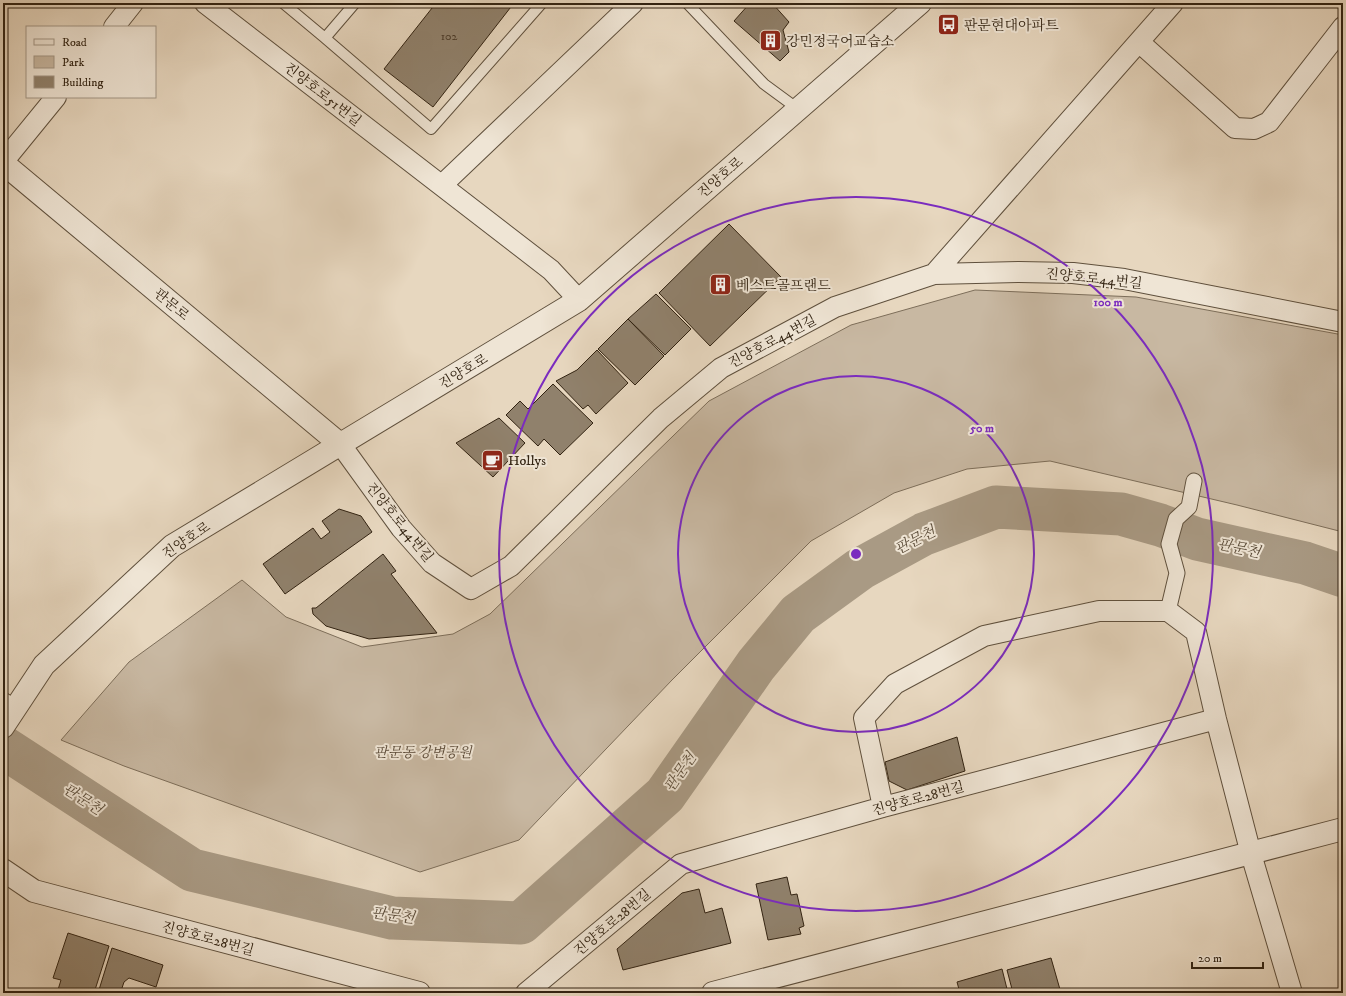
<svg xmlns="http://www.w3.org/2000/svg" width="1346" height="996" font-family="'IM FELL DW Pica','Noto Serif KR',serif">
<rect width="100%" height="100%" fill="#e7d7bf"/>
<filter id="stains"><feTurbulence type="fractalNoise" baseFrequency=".005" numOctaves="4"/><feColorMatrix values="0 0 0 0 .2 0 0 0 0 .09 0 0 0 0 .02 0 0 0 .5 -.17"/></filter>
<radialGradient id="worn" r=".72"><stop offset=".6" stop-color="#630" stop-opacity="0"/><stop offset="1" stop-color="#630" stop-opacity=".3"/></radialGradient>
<path fill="#c8b8a2" stroke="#7d6e5a" d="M975,290l161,7 207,38v197l-106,-27 -187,-44 -83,8 -73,24 -83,48 -139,139 -153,160 -99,32 -296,-106 -63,-26 68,-78 113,-82 44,37 76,30 91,-13 37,-20 219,-213 142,-76z"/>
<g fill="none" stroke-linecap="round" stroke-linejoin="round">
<path stroke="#a99a84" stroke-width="43" d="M3,747l189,123 200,48 129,5 144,-128 91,-130 42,-51 62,-45 64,-35 72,-27 125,7 39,11 37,14 108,24 38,13"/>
</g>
<path fill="#90816c" stroke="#322312" d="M436,3h78l-81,104 -49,-38z
M750,3h22l17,19 -6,8 6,22 -9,9 -46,-40z
M729,224l52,53 -71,69 -51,-53z
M656,294l35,35 -26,26 -37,-36z
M628,319l36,37 -29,29 -37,-36z
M597,350l31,33 -32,31 -8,-9 -5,4 -27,-28 21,-11z
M553,384l40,39 -33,32 -16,-16 -6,7 -32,-31 14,-14 8,8z
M499,418l26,25 -32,34 -37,-34z
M339,509l22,7 11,16 -87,62 -22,-30 50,-36 8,11 9,-7 -8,-11z
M383,554l13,17 -5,3 46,59 -68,6 -43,-13 -13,-12 -1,-6h4z
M957,737l8,34 -58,19 -18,-9 -4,-19z
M787,877l4,18 6,-1 7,32 -5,2 2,6 -33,6 -12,-56z
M699,889l6,24 17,-5 9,35 -108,27 -6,-21 65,-56z
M68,933l41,13 -15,47h-37l4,-13 -8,-2z
M112,948l51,17 -7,22 -27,-9 -5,4 -3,9 1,2h-24z
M1051,958l10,35h-48l-6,-23z
M1002,969l6,24h-48l-3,-11z"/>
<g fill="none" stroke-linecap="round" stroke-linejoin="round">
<defs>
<path id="service" d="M283,3l42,35 30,-35
M687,3l77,81 34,25
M325,38l106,91 111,-126
M3,697l14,9"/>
<path id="pedestrian" d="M1168,611l9,-38 -8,-29 7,-25 13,-12 5,-26"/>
<path id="minor" d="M205,3l346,267 28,30
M114,27l19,-24
M1139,42l96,86 19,1 15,-7 74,-95
M3,162l53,-65
M442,185l191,-182
M934,274l239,-271
M341,445l60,83 31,35 39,26 40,-23 150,-148 60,-50 114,-61 99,-33 85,-2 54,1 51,6 219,43
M883,807l-19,-89 31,-34 89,-48 115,-25h69l28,21 20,87 35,135 41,139
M526,993l155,-129 202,-57 333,-88"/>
<path id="tertiary" d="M3,163l338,282
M3,727l41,-62 128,-119 407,-246 341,-297
M3,870l31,21 385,102
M713,993l630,-164"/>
</defs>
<use href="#service" stroke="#5f503d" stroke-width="12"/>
<use href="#pedestrian" stroke="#5f503d" stroke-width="17"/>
<use href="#minor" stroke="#5f503d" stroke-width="22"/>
<use href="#tertiary" stroke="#5f503d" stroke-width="24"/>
<use href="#service" stroke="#efe5d5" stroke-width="10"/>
<use href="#pedestrian" stroke="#efe5d5" stroke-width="15"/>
<use href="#minor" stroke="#efe5d5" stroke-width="20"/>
<use href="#tertiary" stroke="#efe5d5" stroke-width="22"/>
</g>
<g fill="none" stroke="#7b2cbf" stroke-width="2">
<circle cx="856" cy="554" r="178"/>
<circle cx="856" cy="554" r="357"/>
</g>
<defs>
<symbol id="bus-square" viewBox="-11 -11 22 22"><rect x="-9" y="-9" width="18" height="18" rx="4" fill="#8f2418" stroke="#efe5d5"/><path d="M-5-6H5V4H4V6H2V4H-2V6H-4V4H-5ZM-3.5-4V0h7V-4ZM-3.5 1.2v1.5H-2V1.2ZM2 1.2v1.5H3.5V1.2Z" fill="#fff"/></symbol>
<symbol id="building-square" viewBox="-11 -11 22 22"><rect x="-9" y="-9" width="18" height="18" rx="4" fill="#8f2418" stroke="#efe5d5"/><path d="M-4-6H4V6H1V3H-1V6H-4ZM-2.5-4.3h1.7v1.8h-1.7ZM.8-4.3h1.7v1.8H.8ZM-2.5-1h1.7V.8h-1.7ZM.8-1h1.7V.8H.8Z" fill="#fff"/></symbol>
<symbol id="cafe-square" viewBox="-11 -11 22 22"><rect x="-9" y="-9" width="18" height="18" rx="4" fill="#8f2418" stroke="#efe5d5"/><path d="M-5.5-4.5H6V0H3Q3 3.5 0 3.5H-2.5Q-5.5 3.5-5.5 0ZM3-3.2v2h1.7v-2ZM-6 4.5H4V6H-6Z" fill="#fff"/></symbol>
</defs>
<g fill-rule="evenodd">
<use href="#bus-square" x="936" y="12" width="25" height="25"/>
<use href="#building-square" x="758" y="28" width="25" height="25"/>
<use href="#building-square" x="708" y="272" width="25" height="25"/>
<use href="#cafe-square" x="480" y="448" width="25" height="25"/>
</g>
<g text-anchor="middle" stroke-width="4" stroke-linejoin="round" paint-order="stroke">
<g font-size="12" fill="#4a3a28">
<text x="449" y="40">102</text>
</g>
<g font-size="14" fill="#322312" stroke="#efe5d5" text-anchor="start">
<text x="964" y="30">판문현대아파트</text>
<text x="786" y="46">강민정국어교습소</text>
<text x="736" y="290">베스트골프랜드</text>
<text x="508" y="465">Hollys</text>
</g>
<g font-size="14" fill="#322312" stroke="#efe5d5">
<text transform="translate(323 94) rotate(38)" y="5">진양호로51번길</text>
<text transform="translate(720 177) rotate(-41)" y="5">진양호로</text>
<text transform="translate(1094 278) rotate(6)" y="5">진양호로44번길</text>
<text transform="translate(172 304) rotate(40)" y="5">판문로</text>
<text transform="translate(772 341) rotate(-28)" y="5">진양호로44번길</text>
<text transform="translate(463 371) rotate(-31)" y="5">진양호로</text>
<text transform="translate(400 522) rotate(51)" y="5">진양호로44번길</text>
<text transform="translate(186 540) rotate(-34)" y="5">진양호로</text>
<text transform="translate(918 798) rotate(-15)" y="5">진양호로28번길</text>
<text transform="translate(612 922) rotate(-40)" y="5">진양호로28번길</text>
<text transform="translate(208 938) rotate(15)" y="5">진양호로28번길</text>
</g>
<g font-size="14" font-style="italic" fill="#584836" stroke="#efe5d5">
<text x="423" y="757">판문동 강변공원</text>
</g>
<g font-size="15" font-style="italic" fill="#5c4d3a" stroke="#efe5d5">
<text transform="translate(915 540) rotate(-27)" y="5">판문천</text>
<text transform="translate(1239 548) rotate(12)" y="5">판문천</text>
<text transform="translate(680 772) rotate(-55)" y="5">판문천</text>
<text transform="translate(83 799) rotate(33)" y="5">판문천</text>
<text transform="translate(393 915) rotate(8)" y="5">판문천</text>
</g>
</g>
<circle cx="856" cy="554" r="6" fill="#7b2cbf" stroke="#efe5d5" stroke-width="2"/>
<g font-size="12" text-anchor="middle" font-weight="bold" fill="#7b2cbf" stroke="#efe5d5" stroke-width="4" stroke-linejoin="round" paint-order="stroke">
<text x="1108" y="306">100 m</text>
<text x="982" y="432">50 m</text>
</g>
<rect width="1346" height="996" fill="none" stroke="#e7d7bf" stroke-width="16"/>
<rect x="4" y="4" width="1338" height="988" fill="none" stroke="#322312" stroke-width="2"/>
<rect x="8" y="8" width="1330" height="980" fill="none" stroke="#322312"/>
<rect x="26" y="26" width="130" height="72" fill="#efe5d5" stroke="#a39787"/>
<rect x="34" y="39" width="20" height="6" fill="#efe5d5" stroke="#a39787"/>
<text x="62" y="46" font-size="12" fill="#322312">Road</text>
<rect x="34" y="56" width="20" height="12" fill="#c8b8a2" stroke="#a39787"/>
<text x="62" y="66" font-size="12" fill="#322312">Park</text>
<rect x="34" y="76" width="20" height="12" fill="#90816c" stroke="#a39787"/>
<text x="62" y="86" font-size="12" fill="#322312">Building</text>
<path d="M1192 962v6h71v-6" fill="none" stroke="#322312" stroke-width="2"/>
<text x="1198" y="962" font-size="12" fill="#322312" stroke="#efe5d5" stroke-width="3" paint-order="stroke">20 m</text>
<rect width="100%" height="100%" filter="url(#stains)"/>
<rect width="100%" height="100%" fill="url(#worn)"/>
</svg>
